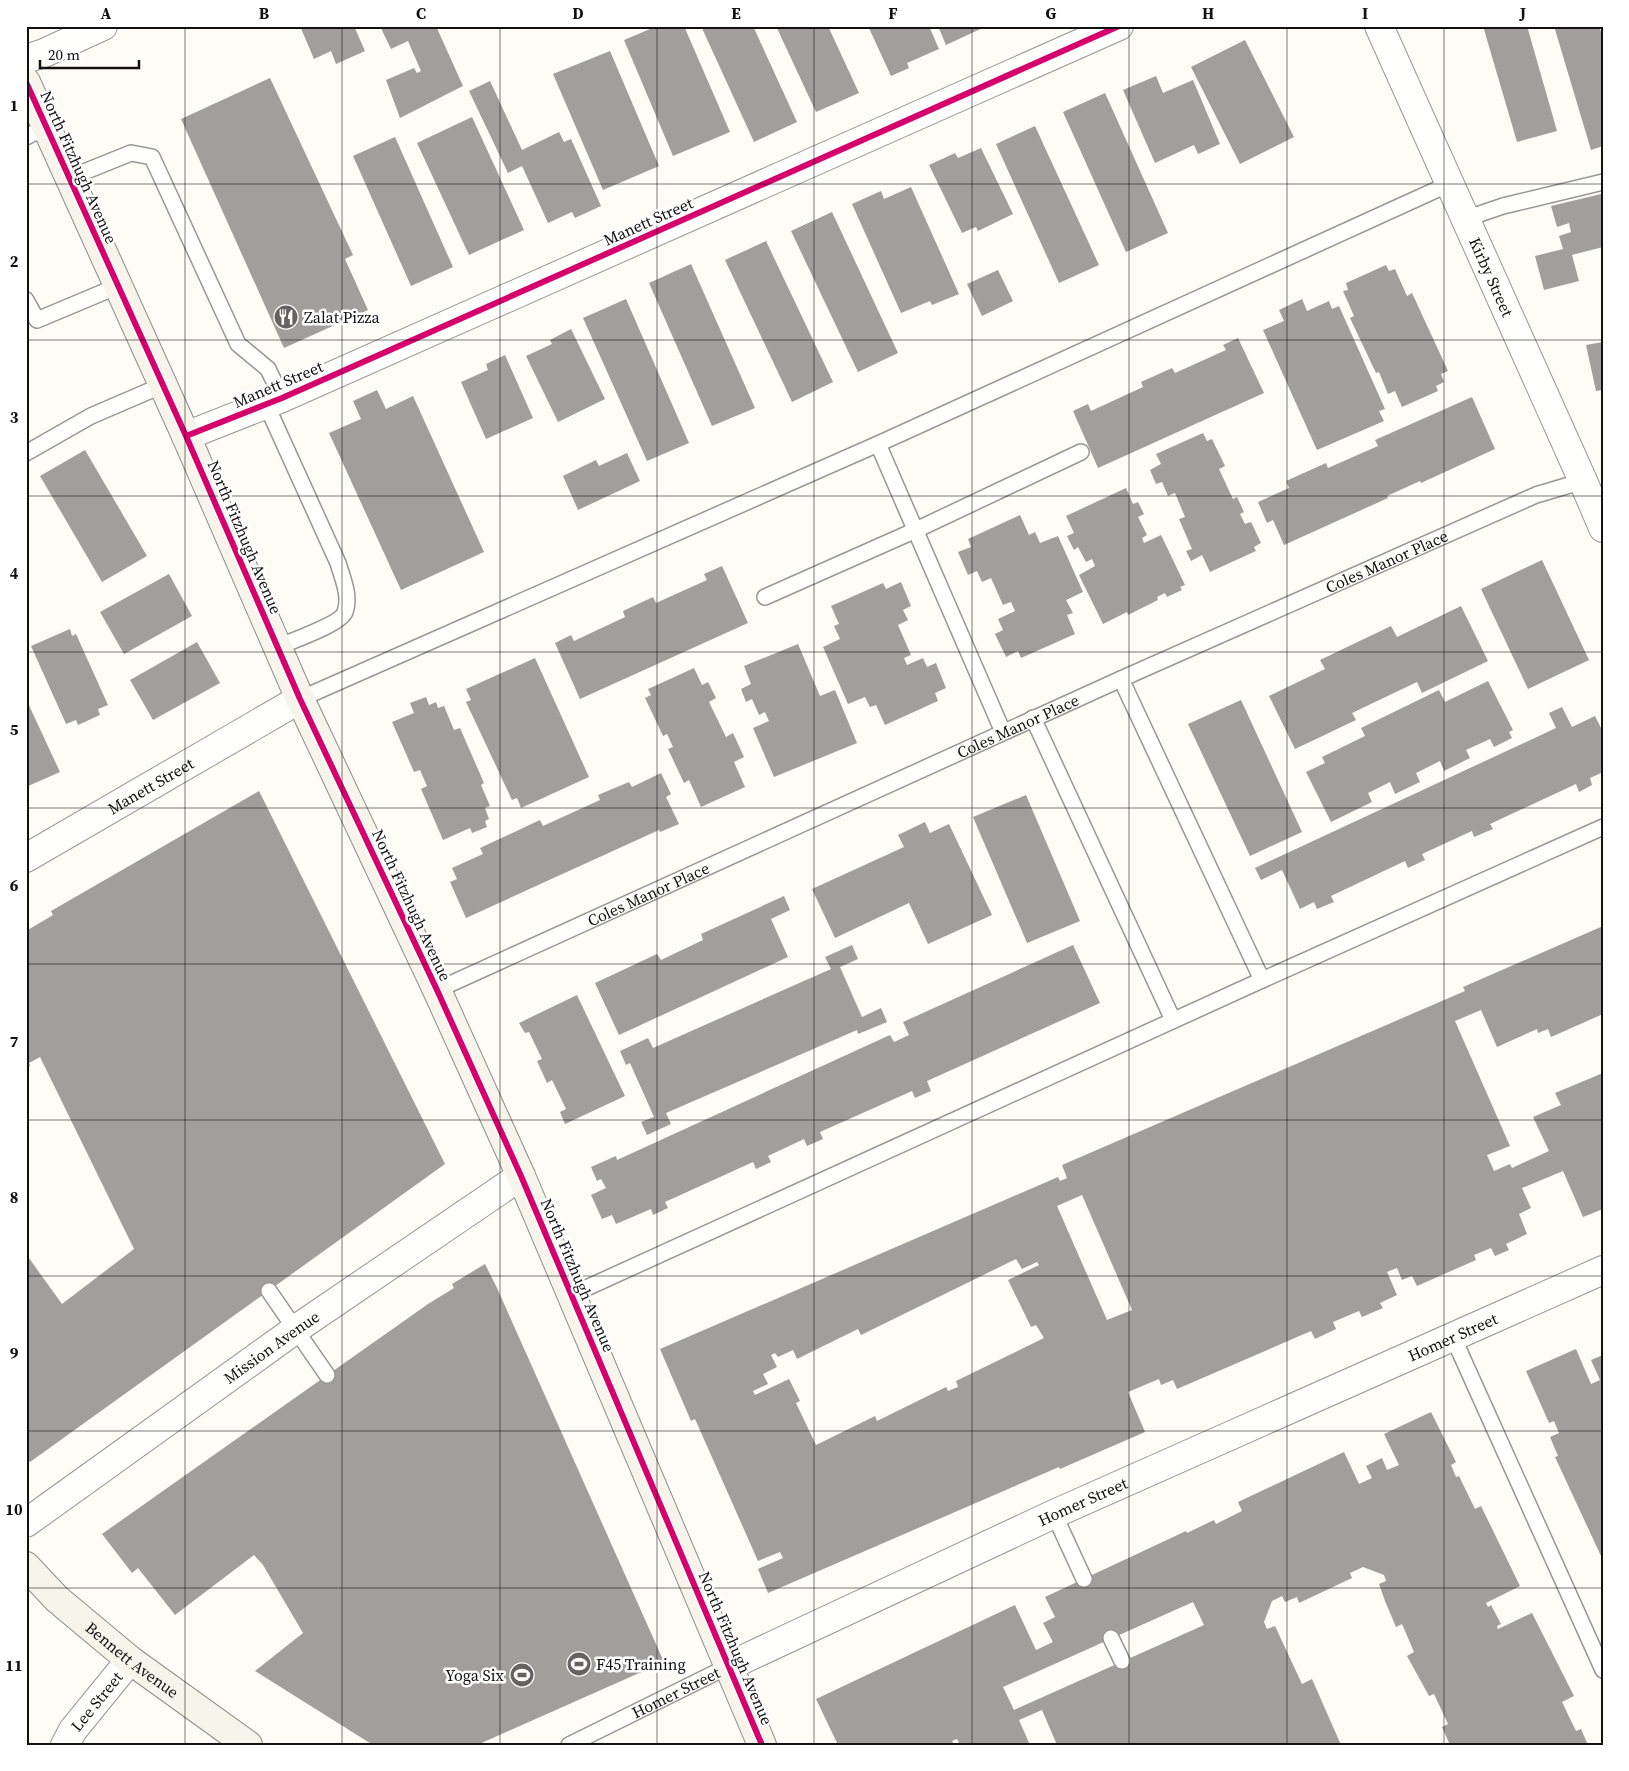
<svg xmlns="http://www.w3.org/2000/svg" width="1629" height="1771" font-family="'Source Serif 4',serif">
<rect width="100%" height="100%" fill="#fdfcf7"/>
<path fill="#a19f9c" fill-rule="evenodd" d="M300,26h54l11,25 -29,13 -5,-13 -17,8z
M380,26h56l27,60 -63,32 -14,-38 28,-12 3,5 4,-2 -13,-30 -17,8z
M657,26h27l46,106 -57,24 -49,-116z
M701,26h52l44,96 -43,20z
M776,26h52l31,67 -43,19z
M868,26h61l10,23 -32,14 2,5 -18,8z
M938,26h49l-41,19z
M1483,26h44l30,105 -40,11z
M1554,26h45l4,12v108l-12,4z
M1245,40l49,97 -54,27 -49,-97z
M610,51l49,115 -56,24 -50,-116z
M1156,76l7,17 30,-13 27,64 -22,10 -4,-9 -39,18 -32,-73z
M270,78l83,177 -8,4 23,51 -84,38 -103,-229z
M490,81l32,69 37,-18 5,10 7,-3 30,67 -26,12 -3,-6 -24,11 -26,-57 -14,7 -39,-82z
M1105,93l63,140 -42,19 -63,-140z
M472,117l52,113 -55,25 -52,-112z
M1035,126l64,139 -40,18 -63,-139z
M395,137l58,130 -42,19 -58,-130z
M981,148l32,66 -35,17 -2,-4 -14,6 -33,-68 26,-12 3,5z
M911,187l48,107 -27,11 -2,-4 -29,12 -49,-109 29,-13 3,8z
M1601,194l2,53 -31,8 7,26 -35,9 -9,-34 28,-7 -4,-13 12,-4 -2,-9 -12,4 -6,-21z
M832,212l66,141 -40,19 -67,-141z
M766,241l67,141 -41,20 -67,-142z
M691,264l64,144 -43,18 -63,-143z
M1386,265l3,6 6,-2 12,27 5,-3 36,78 -7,3 3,8 -8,4 2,5 -36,16 -7,-16 -7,3 -9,-22 -3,1 -26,-55 4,-2 -11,-25 5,-1 -2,-7z
M998,270l15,31 -31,15 -15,-32z
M626,299l63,144 -42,18 -64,-143z
M1302,299l5,12 22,-10 3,8 7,-3 46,103 -6,2 5,10 -67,29 -54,-120 21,-9 -5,-11z
M571,329l34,70 -47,23 -32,-66 26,-12 -2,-4z
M1238,338l26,55 -166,75 -25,-57 15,-7 3,7 52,-24 -2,-5 31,-14 3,5 51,-23 -3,-5z
M1603,342v48l-7,1 -10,-46z
M505,355l28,63 -47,21 -25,-57 27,-12 -2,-6z
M377,390l9,19 27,-13 71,156 -83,38 -72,-157 32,-14 -8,-18z
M1472,397l23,52 -74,34 -1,-2 -33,15 1,2 -104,47 -11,-25 -6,3 -9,-21 31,-14 -3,-7 40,-18 2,5 50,-22 -3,-6z
M1203,433l4,8 5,-2 13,27 -6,3 14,30 4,-2 7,15 -4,2 5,10 6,-2 10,21 -7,4 2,4 -46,21 -8,-17 -11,6 -5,-10 6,-2 -13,-30 6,-2 -10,-24 -7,3 -6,-14 -6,2 -6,-14 11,-6 -5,-10z
M85,450l62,106 -45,26 -62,-106z
M627,453l13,28 -62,29 -15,-34 33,-16 3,6z
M1126,488l7,16 5,-2 6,12 -6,3 9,18 -5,3 2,5 17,-8 24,50 -5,2 2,3 -15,7 -2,-4 -8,4 1,3 -30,15 -1,-3 -24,12 -24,-49 16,-9 -3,-7 -6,3 -8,-15 -4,3 -7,-14 7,-3 -8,-17z
M1020,515l9,20 6,-3 5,11 18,-7 25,56 -17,8 7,13 -6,2 8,19 -54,24 -3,-7 -12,6 -11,-23 8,-4 -5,-11 17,-8 -4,-9 -8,3 -12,-27 -9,4 -5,-11 -9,4 -10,-23 13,-5 -3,-8z
M1542,560l47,100 -61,29 -47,-100z
M722,566l26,57 -168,76 -25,-56 16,-8 3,6 51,-24 -2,-6 30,-14 3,6 51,-23 -3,-6z
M169,574l23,42 -68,38 -24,-42z
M901,582l10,24 -8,4 5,10 -10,5 13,30 -7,3 3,7 16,-7 4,9 9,-4 10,25 -11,5 3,8 -53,24 -9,-20 -6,2 -5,-10 -17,7 -25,-57 17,-8 -6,-13 5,-2 -8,-18 52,-23 3,6z
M1461,606l27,55 -66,32 -5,-11 -65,31 4,7 -61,29 -26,-53 56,-27 -5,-9 71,-34 6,11z
M70,629l2,7 4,-2 32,71 -10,4 2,6 -22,10 -2,-5 -10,4 -35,-78z
M197,642l23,41 -67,37 -23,-40z
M798,644l22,52 15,-6 22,53 -83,34 -21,-49 16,-7 -4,-9 -6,3 -7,-16 -6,3 -5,-13 10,-5 -7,-18z
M535,658l54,119 -68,31 -4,-10 -5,2 -46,-98 5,-2 -5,-11z
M694,668l8,17 6,-3 8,16 -7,4 17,35 7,-4 11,24 -10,5 11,25 -44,20 -12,-27 -5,3 -16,-34 5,-2 -6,-13 -4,2 -18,-38 6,-3 -3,-6z
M1488,681l25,49 -4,2 3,6 -18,9 -4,-8 -24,11 4,8 -26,13 -4,-10 -24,12 4,9 -25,12 -5,-12 -22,11 4,9 -41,20 -25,-50 19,-9 -3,-6 43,-21 -4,-8 78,-38 6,12z
M426,697l3,8 7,-3 2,6 6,-2 10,24 6,-2 24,55 -3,2 9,21 -5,2 4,11 -4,2 2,6 -15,6 -2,-5 -27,12 -22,-51 6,-3 -7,-16 -6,2 -22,-50 22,-9 -4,-10z
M26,699l34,73 -34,15z
M1241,700l61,132 -52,24 -62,-132z
M1562,707l10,20 23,-11 8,16v40l-13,6 2,7 -13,7 -3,-8 -86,40 3,5 -19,8 -2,-6 -50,23 3,6 -17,8 -3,-7 -74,35 3,6 -17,7 -3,-7 -14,7 -18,-39 -21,10 -6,-12 301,-140 -7,-15z
M661,773l10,21 -5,3 13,27 -19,8 -1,-2 -193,88 -16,-36 7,-3 -5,-11 31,-14 -3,-6 60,-28 3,6 57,-26 -2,-5 31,-13 3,5z
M259,791l186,373 -415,298 -4,-5v-203l36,50 72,-55 -94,-192 -11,6 1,3 -4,2v-137l27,-16 -2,-4z
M1026,795l54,126 -53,22 -54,-126z
M925,822l5,11 19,-9 43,91 -64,29 -19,-41 -74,35 -23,-49 92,-42 -6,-12z
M784,896l6,14 -19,9 17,38 -169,78 -24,-52 62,-29 4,6 42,-20 -2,-6z
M1603,926v88l-52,23 -3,-8 -10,4 -1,-4 -40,18 -16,-37 -26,11 55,125 -23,9 7,16 16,-7 2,4 37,-17 -16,-34 28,-12 -6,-12 48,-20v136l-20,8 -20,-46 -41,17 9,20 -12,6 8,20 -21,10 3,6 -14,6 -4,-8 -17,7 2,5 -59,26 -5,-10 -10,4 -5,-12 -10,4 10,23 -17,8 3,5 -21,9 -3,-6 -26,11 3,7 -21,10 -4,-8 -134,58 -4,-9 -12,5 -2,-6 -31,13 17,40 -85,37 -1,-2 -291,126 -10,-24 25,-11 -3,-6 -22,9 -63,-142 -4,2 -31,-72 398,-172 2,4 7,-3 -5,-13 403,-174 -2,-4zM1082,1195l50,115 -25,10 -50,-114zM1016,1259l6,10 15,-7 2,3 -31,15 23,47 5,-2 8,13 -88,43 2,6 -10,4 -2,-4 -69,34 -2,-5 -59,29 -20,-42 4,-2 -11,-22 -34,16 -2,-4 15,-7 -5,-10 14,-7 -6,-12 4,-2 3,4 15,-7 4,9 61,-30 3,6z
M852,945l6,14 -18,8 22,50 19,-9 6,14 -29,12 -1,-4 -191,83 5,11 -24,11 -6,-13 13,-5 -24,-54 -4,2 -6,-14 28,-13 5,10 178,-79 -6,-12z
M1073,945l27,58 -173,78 4,10 -16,7 -3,-7 -92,41 3,7 -16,7 -3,-7 -36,17 3,6 -15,7 -3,-7 -88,40 3,6 -15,7 -2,-6 -35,15 -4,-9 -10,4 -11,-24 15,-7 -5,-9 -4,2 -6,-14 25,-11 1,4 273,-125 4,7 15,-7 -6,-13z
M577,995l48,101 -60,28 -5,-12 6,-3 -14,-29 -5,3 -10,-22 5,-2 -13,-27 -4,1 -6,-10z
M485,1264l12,24 167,374 -187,83h-104l-118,-74 48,-38 -40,-68 -9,-10 -79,60 -37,-47 -6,5 -30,-39 326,-230 26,-16 -2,-4z
M1576,1349l15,35 9,-4 -9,-20 12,-5v200l-2,1 -46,-99 3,-1 -8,-19 9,-4 -5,-12 -5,2 -23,-52z
M1431,1412l25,50 -5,3 5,12 3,-1 16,33 6,-3 39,80 -34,17 2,4 3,-2 10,19 -4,2 1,3 34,-16 42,83 -12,6 14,29 5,-2 7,16h-138l-8,-18 6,-3 -14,-30 -5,2 -22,-40 7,-4 -12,-28 -6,3 -11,-26 -6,-17 7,-3 -2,-6 -21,-8 -13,6 2,5 -53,25 -2,-6 -12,5 -3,-6 -10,5 -8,21 3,7 8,-3 27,58 10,-5 29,66h-284l-15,-35 -23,10 11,25h-70l-3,-6 -5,2 2,4h-116l-22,-46 199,-94 21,45 17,-8 -10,-19 12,-6 -10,-20 141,-66 1,2 27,-13 2,4 26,-13 -4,-9 106,-50 15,32 13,-6 -6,-12 16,-8 5,12 12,-5 -15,-31zM1193,1602l11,23 -190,85 -11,-23z"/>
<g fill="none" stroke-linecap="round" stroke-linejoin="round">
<defs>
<g id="lane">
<path d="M26,137l20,-10"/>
<path d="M69,178l62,-25 21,4 86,187 30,25 14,29"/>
<path d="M1465,219l38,-13 100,-24"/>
<path d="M26,300l11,20 81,-34"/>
<path d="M266,404l72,159c4,14 13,33 7,49 -4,12 -54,29 -67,35"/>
<path d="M878,444l125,288"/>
<path d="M26,453l65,-37 72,-31"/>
<path d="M765,597l151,-67 165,-78"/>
<path d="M1121,679l141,301"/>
<path d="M300,699l578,-255 571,-260"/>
<path d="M1033,718l140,302"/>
<path id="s1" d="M437,990l684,-311 415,-184 47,-14"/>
<path d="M269,1291l58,84"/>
<path d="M571,1295l691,-315 341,-153"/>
<path d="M1453,1337l150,333"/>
<path d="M1054,1514l30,65"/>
<path d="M1111,1638l11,23"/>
<path id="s2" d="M569,1745l160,-79"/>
</g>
<g id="street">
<path id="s3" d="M1379,26l204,455 20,47"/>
<path d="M26,59l18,-6 59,-27"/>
<path d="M186,436l96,-38 837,-372"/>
<path id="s4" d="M26,858l274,-159"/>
<path id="s5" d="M26,1523l270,-194 225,-153"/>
<path id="s6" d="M729,1666l325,-152 549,-244"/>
<path id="s7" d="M65,1745l8,-15 57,-70"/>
</g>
<g id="secondary">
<path d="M26,82l160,354 114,263 137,291 84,186 241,569"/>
<path id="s8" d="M26,1566l31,33 73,61 118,85"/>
</g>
</defs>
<use href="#lane" stroke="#979795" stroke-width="18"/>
<use href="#street" stroke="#979795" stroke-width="30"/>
<use href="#secondary" stroke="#8e8d8b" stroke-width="30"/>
<use href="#lane" stroke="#fffffe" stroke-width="15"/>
<use href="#street" stroke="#fffffe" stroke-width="28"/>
<use href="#secondary" stroke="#f6f4eb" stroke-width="28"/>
<defs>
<path id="cycleway" d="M26,82l160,354 114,263 137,291 84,186 241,569
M186,436l96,-38 837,-372"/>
</defs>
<use href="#cycleway" stroke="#fff" stroke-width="9"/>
<use href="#cycleway" stroke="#d6006c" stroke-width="6"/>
</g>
<path fill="none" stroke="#111" stroke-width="1" stroke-opacity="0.55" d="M185,26v1719M342,26v1719M500,26v1719M657,26v1719M814,26v1719M972,26v1719M1129,26v1719M1287,26v1719M1444,26v1719M26,184h1577M26,340h1577M26,496h1577M26,652h1577M26,808h1577M26,964h1577M26,1120h1577M26,1276h1577M26,1431h1577M26,1588h1577"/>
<defs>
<symbol id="restaurant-disc" viewBox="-11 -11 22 22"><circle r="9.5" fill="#646362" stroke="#fff"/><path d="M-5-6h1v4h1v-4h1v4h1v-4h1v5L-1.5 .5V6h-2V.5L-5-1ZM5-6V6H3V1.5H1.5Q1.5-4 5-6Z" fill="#fff"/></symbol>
<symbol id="stadium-disc" viewBox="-11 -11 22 22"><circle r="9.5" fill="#646362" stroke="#fff"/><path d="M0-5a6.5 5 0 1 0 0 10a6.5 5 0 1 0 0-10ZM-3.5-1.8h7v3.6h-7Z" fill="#fff"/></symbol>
</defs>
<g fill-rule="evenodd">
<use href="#restaurant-disc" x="272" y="303" width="28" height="28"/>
<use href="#stadium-disc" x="565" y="1650" width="28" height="28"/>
<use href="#stadium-disc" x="508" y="1661" width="28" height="28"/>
</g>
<g text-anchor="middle" stroke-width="5" stroke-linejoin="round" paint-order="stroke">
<g font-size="16" fill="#111" stroke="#fff">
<text transform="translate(79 167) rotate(66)" y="6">North Fitzhugh Avenue</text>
<text transform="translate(648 221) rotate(-24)" y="6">Manett Street</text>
<text dy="6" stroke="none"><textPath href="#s3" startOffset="275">Kirby Street</textPath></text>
<text transform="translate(278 384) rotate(-23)" y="6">Manett Street</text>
<text transform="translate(245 537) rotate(67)" y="6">North Fitzhugh Avenue</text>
<text dy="6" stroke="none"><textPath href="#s1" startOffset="1042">Coles Manor Place</textPath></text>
<text dy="6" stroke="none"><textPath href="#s1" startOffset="638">Coles Manor Place</textPath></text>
<text dy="6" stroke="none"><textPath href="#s4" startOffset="144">Manett Street</textPath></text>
<text dy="6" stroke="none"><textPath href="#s1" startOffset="232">Coles Manor Place</textPath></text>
<text transform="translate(412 905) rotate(65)" y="6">North Fitzhugh Avenue</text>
<text transform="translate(578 1275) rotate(67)" y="6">North Fitzhugh Avenue</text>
<text dy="6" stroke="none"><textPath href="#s6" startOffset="795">Homer Street</textPath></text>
<text dy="6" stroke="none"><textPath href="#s5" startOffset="302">Mission Avenue</textPath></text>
<text dy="6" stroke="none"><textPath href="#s6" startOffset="390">Homer Street</textPath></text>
<text transform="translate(736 1648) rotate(67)" y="6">North Fitzhugh Avenue</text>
<text dy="6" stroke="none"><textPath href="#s8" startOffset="142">Bennett Avenue</textPath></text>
<text dy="6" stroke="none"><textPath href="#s2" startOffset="119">Homer Street</textPath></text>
<text dy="6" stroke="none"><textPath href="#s7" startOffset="54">Lee Street</textPath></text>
</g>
<g font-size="16" fill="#111" stroke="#fff" text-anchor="start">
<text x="304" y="323">Zalat Pizza</text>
<text x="596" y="1670">F45 Training</text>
<text x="504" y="1681" text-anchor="end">Yoga Six</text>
</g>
</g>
<rect width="1629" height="1771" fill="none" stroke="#ffffff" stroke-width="55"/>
<path d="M40 60v8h99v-8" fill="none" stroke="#111111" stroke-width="2.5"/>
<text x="48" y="60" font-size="15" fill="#111111" stroke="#ffffff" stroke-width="4" paint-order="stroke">20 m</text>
<rect x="28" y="28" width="1574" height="1716" fill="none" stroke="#111" stroke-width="2"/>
<g font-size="16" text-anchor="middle" font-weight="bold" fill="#111">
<text x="106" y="19">A</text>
<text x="264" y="19">B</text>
<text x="421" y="19">C</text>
<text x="578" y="19">D</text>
<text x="736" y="19">E</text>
<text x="893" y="19">F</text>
<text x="1051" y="19">G</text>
<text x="1208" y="19">H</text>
<text x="1365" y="19">I</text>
<text x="1523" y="19">J</text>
<text x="14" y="111">1</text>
<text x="14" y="267">2</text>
<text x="14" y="423">3</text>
<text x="14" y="579">4</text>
<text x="14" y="735">5</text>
<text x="14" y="891">6</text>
<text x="14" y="1047">7</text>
<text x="14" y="1203">8</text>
<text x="14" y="1359">9</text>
<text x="14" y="1515">10</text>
<text x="14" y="1671">11</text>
</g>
</svg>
